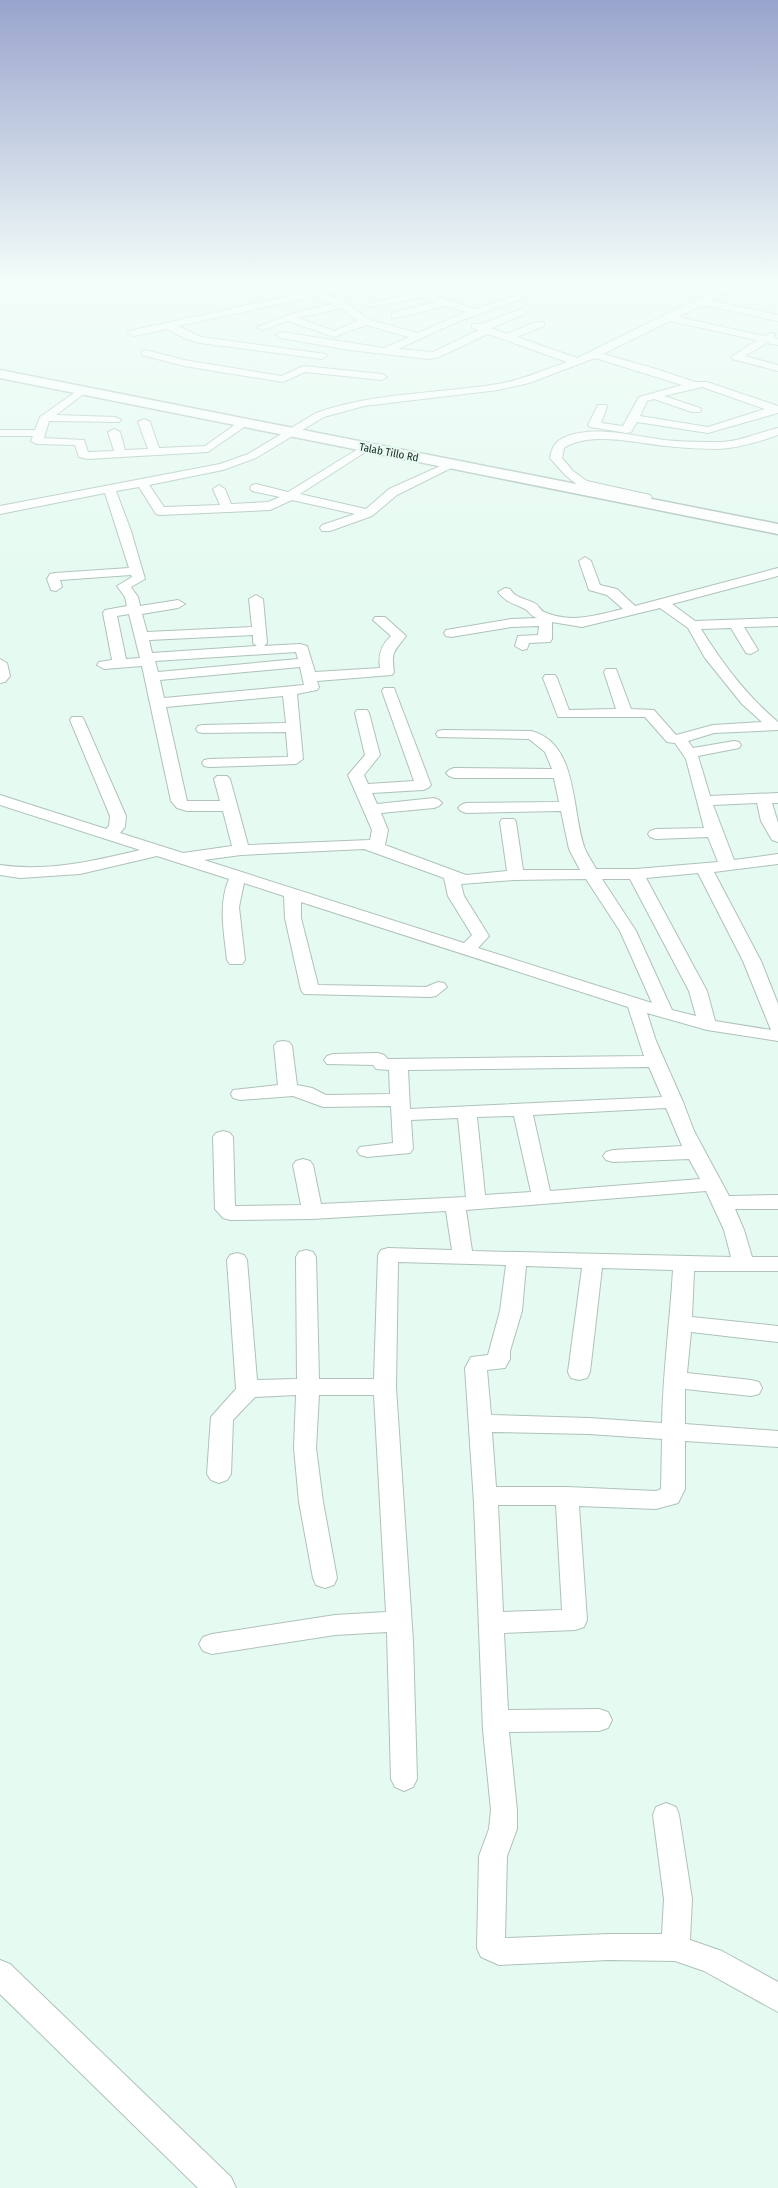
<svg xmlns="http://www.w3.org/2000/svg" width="778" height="2188" font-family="'Fira Sans Condensed',sans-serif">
<rect width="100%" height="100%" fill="#e5faf1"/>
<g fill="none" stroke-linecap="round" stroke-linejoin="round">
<defs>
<path id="minor" d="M284,280h13l21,10 47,-10h18l-5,3 -51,11 19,9 23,17 49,13 48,-21 -20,-6 -51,12 -3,-1v-4l44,-11 -13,-5 -52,10v-4l43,-10 -28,-13h13l50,21 27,8 75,-25h6l2,2 -100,35 -61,28 35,3 46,-22 -7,-2v-4h9l41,-15 3,1v4l-34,14 16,6 29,-12h8v4l-27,11 60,21 160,-78h13l-39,21 67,14v6l-76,-16 -24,12 86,19 7,-3 4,1 -1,4 4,1v6l-11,-2 -22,13 33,9v6l-46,-12 -1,-2 26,-17 -87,-19 -67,33 53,15 39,13h12l71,24v7l-70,20 -71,-11 -6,10 -4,1 -37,-6 -2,-2 10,-20h8l1,2 -6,16 22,3 16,-29 43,-12 -87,-27 -66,25 -31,7 -134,16 -40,11 -68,41 -33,12 -74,15 15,22 56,-2 -7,-16 6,-4 6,4 6,15 37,-2 12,-5 -28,-6 -2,-3 2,-3 4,-1 32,8 78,-48 4,1 2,2 -2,2 -70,45 66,15 23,-20 58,-26h8l2,2 -60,30 -25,21 -42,15h-8l-2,-3 2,-3 33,-11 -63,-14 -22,10 -110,5 -4,-1 -17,-27 -23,4 15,40 14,48 -14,8 7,10 2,9 38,-6 7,4 -7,4 -36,6 5,18 105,-5 -3,-28 7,-4 7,4 4,44 -3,3 36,-2 7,2 8,26 65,-4c-2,-13 1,-23 11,-32l-18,-16 2,-3h10l21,19c-12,16 -15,15 -12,36l-2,3 -75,6 2,6 -2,3 -20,4 6,65 -7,5 -87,3 -5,-1 -2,-3 2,-3 5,-1 79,-2 -2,-25 -83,1 -5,-1 -2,-3 2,-3 5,-1 83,-2 -3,-27 -117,11 21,94h33l-6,-22 3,-3h10l3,3 18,66 122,-5 2,-10 -24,-55 17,-20 -10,-42 2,-3h10l2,3 11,42 -16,20 4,9 46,-3 -32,-90 2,-3h10l37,97 -3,3 -5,2 -51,3 5,11 57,-6 5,2 3,3 -3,3 -5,2 -53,5 7,17 -3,15 81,30 41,-4 -7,-49 2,-3h12l2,3 7,48h57l-11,-21 -8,-38 -95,2 -5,-2 -3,-3 3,-3 5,-2 93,-1 -5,-24h-100l-5,-2 -3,-3 3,-3 5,-2 98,1 -7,-17 -16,-13 -91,-2 -2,-3 2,-3 5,-1 88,1c48,12 40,81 54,118 3,7 8,14 11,20h40l82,-7 -10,-25 -52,2 -6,-2 -2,-3 2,-3 6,-2 48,-1 -18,-69 -11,-16 -8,-1 -22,-25h-87l-15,-39 2,-3h10l2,3 12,32 47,-1 -12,-37 2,-3h10l15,40 23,1 22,25 37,-10 49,-3 -20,-18 -37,-46 -17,-30 -28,-20 -78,19 -30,-5v17l-2,3 -21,1 -2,6 -5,1 -7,-4 3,-10 20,-1 1,-9 -28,1 -60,10 -5,-1 -2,-3 2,-3 65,-11 27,-1c-7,-1 -8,-6 -13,-9 -11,-6 -19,-6 -27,-17l7,-4 5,1c6,10 16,9 26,15 3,2 4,6 8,8 27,12 52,3 79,-3l-16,-14 -18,-5 -10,-29 6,-4 6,4 9,24 17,4 18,17 143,-38v8l-106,28 23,17 83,-3v8l-34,1 14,23 -7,4 -5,-1 -15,-25 -30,1c21,34 46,67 77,93v8l-64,3 -26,8 5,7 41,-7 5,1 2,3 -2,3 -41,8 12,40 68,-3v10h-6l6,20v19l-6,-2 -11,-19 -4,-18 -44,2 21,55 44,-6v10l-64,8 47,89 17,43v37l-71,-11 -60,-17 9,28 27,61 11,29 35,65 49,-1v14h-43l9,21 8,27h26v14h-84l-2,46 86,9v16l-87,-10 -4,41 64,7 8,2 3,6 -3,6 -8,2 -66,-7v35l93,7v16l-93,-6v48l-7,14 -22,6 -77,-3 8,114 -3,7 -9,3 -71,3 4,77 91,-1 9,3 4,8 -4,8 -9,3 -90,1 8,78v19l-10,27 -2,82 104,-4h53l2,-35 -11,-84 3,-8 10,-4 10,4 3,8 13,84 -2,41 32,11 56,31v30l-74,-41 -29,-10 -66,-1 -110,5 -18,-8 -4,-9 2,-92 10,-27 2,-19 -8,-80 -9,-227 -9,-135 6,-11 17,-2 12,-44 6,-46 -108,-3 -2,125 17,254 4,138 -4,8 -9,4 -9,-4 -4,-8 -4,-147 -52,3 -123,19 -9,-3 -4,-7 4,-7 9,-3 123,-19 51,-3 -12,-217h-55l-3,53 7,54 14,76 -3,7 -9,3 -9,-3 -3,-7 -14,-76 -5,-54 2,-53 -41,2 -22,23 -2,54 -4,6 -8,3 -8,-3 -4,-6 4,-57 25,-28 -9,-129 3,-5 7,-2 7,2 3,5 10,120 40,-1 -1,-122 3,-5 7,-2 7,2 3,5 3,122h55l4,-124 3,-5 7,-2 64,2 -6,-39 -134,8 -82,1 -7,-2 -8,-9 -2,-72 3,-4 7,-2 7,2 3,4 2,69 66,-1 -8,-40 3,-4 7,-2 7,2 3,4 8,39 145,-7 -8,-79 -47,2 2,29 -3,4 -43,4 -7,-2 -3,-4 3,-4 33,-4 -2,-37 -68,1 -30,-11 -53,4 -7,-2 -2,-4 2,-4 45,-5 -4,-39 3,-4 6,-1 6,1 3,4 5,39 15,3 14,7 64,-1 -1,-24 -13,-1 -3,-4 -46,-1 -3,-4 3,-4 6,-2 45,-1 6,2 4,4 256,-3 -16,-49 -327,-105v16l17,67 108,2 12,-5 6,1 3,4 -11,9 -6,1 -126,-3 -3,-4 -16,-72 -1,-22 -40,-13 -5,24 6,53 -3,4h-12l-3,-4c-3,-28 -9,-55 2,-81l-72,-23 -77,18 -60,4 -20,-3v-10c48,7 94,-4 140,-15l-140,-45v-10l106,34 3,-3 1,-10 -40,-96 2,-3h10l2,3 42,96 -1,11 -5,6 63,20 49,-7 -9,-35h-36l-10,-3 -6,-7 -29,-135 -38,3 -7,-4 2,-3 13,-2 -9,-47 2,-3 22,-4 -2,-9 -8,-11 15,-9 -1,-2 -71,5 2,7 -6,4 -5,-1 -4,-11 3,-5 5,-1 74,-5 -24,-75 -105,21v-8l220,-42 28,-10 68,-41c58,-21 121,-19 182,-29 24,-4 46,-14 69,-22l-79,-28 -49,23 -11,2 -78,-9 -69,-12 -5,-3 5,-3 103,16 25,-11 -43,-12 -32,12 -46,-16 -26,9 -5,-3 38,-14 38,-9 -17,-8 -138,30 23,11 125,17 1,2 -5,3 -122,-16 -14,-4 -19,-10 -34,7 -5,-3 1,-2 179,-39zM341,308l17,13 -24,10 -36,-13zM702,387l63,22 -57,18 -68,-11 7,-15 7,-2 38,13h8l1,-2 -1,-2 -36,-12zM129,614l11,44 -14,1 -9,-43zM253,635v8l4,3 -105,7 -3,-13zM296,652l2,7 -140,13 -3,-11zM300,667l4,18 -140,13 -4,-18zM364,849l80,29 4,18 24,39 -8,8 -260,-83 37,-5zM698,873l45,88 28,69 -56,-9 -8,-30 -61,-113zM586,879l34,52 32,72 -174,-55 11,-12 -25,-40 -3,-12 52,-4zM602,879h28l59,112 7,25 -24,-6 -36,-79zM649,1067l13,30 -252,12 -2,-39zM666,1108l16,38 -69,4 -7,2 -3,4 3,4 7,2 76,-3 11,20 -150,12 -17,-76zM514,1116l17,76 -46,3 -8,-78zM706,1191l18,39 7,27 -259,-6 -6,-41zM526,1266l56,2 -14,104 3,6 8,2 8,-2 3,-6 12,-104 71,2c-3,51 -10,102 -11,153l-73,-5 -98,-3 -4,-45 18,-2 5,-9v-8l12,-40zM492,1432l97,2 73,5 -1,50 -5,2 -89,-4h-71zM498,1505h58l6,105 -59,2z
M146,350l38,10 98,16 21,-10 79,8 5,3 -5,3 -77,-8 -22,10 -99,-16 -42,-11v-4z
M81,388l5,3 -1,2 -29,22 59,2 6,3 -2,2 -70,-1 -5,17 40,2 4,12 26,-1 -6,-19 6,-3 6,3 5,18 23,-1 -10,-27 6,-3 6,3 9,26 46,-2 35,-25h8l2,2 -42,29 -121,7 -8,-2 -4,-12 -38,-1 -6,-3 2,-5h-33v-6h35l5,-13z
M778,428v7c-19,7 -39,13 -59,14 -18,0 -36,-1 -54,-3 -29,-3 -76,-15 -101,2l-2,10 11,13 14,10 63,14 2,3 -6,4 -67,-16 -14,-11 -15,-17c2,-10 4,-16 15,-21 29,-12 69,-1 99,3 19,2 39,2 58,2 20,-1 37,-10 56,-14z
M0,659l7,4 3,13 -5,6 -5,1z
M0,1960l10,4 221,213 5,11h-38l-198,-194z"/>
<path id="major" d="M0,370l778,154v10l-778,-156z"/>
</defs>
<use href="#minor" stroke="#aec2ba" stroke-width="2"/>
<use href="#major" stroke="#aec2ba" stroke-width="3"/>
<use href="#minor" fill="#fff" fill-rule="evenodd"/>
<use href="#major" fill="#fff" fill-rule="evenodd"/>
</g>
<linearGradient id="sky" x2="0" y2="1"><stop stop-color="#99a4cd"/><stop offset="0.48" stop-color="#f3fdf9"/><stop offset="1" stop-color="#f3fdf9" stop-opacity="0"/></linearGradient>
<rect width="778" height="586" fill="url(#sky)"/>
<g text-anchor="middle" stroke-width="4.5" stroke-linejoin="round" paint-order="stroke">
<g font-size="11" fill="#28302d" stroke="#e5faf1">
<text transform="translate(389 452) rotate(11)" y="4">Talab Tillo Rd</text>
</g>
</g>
</svg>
